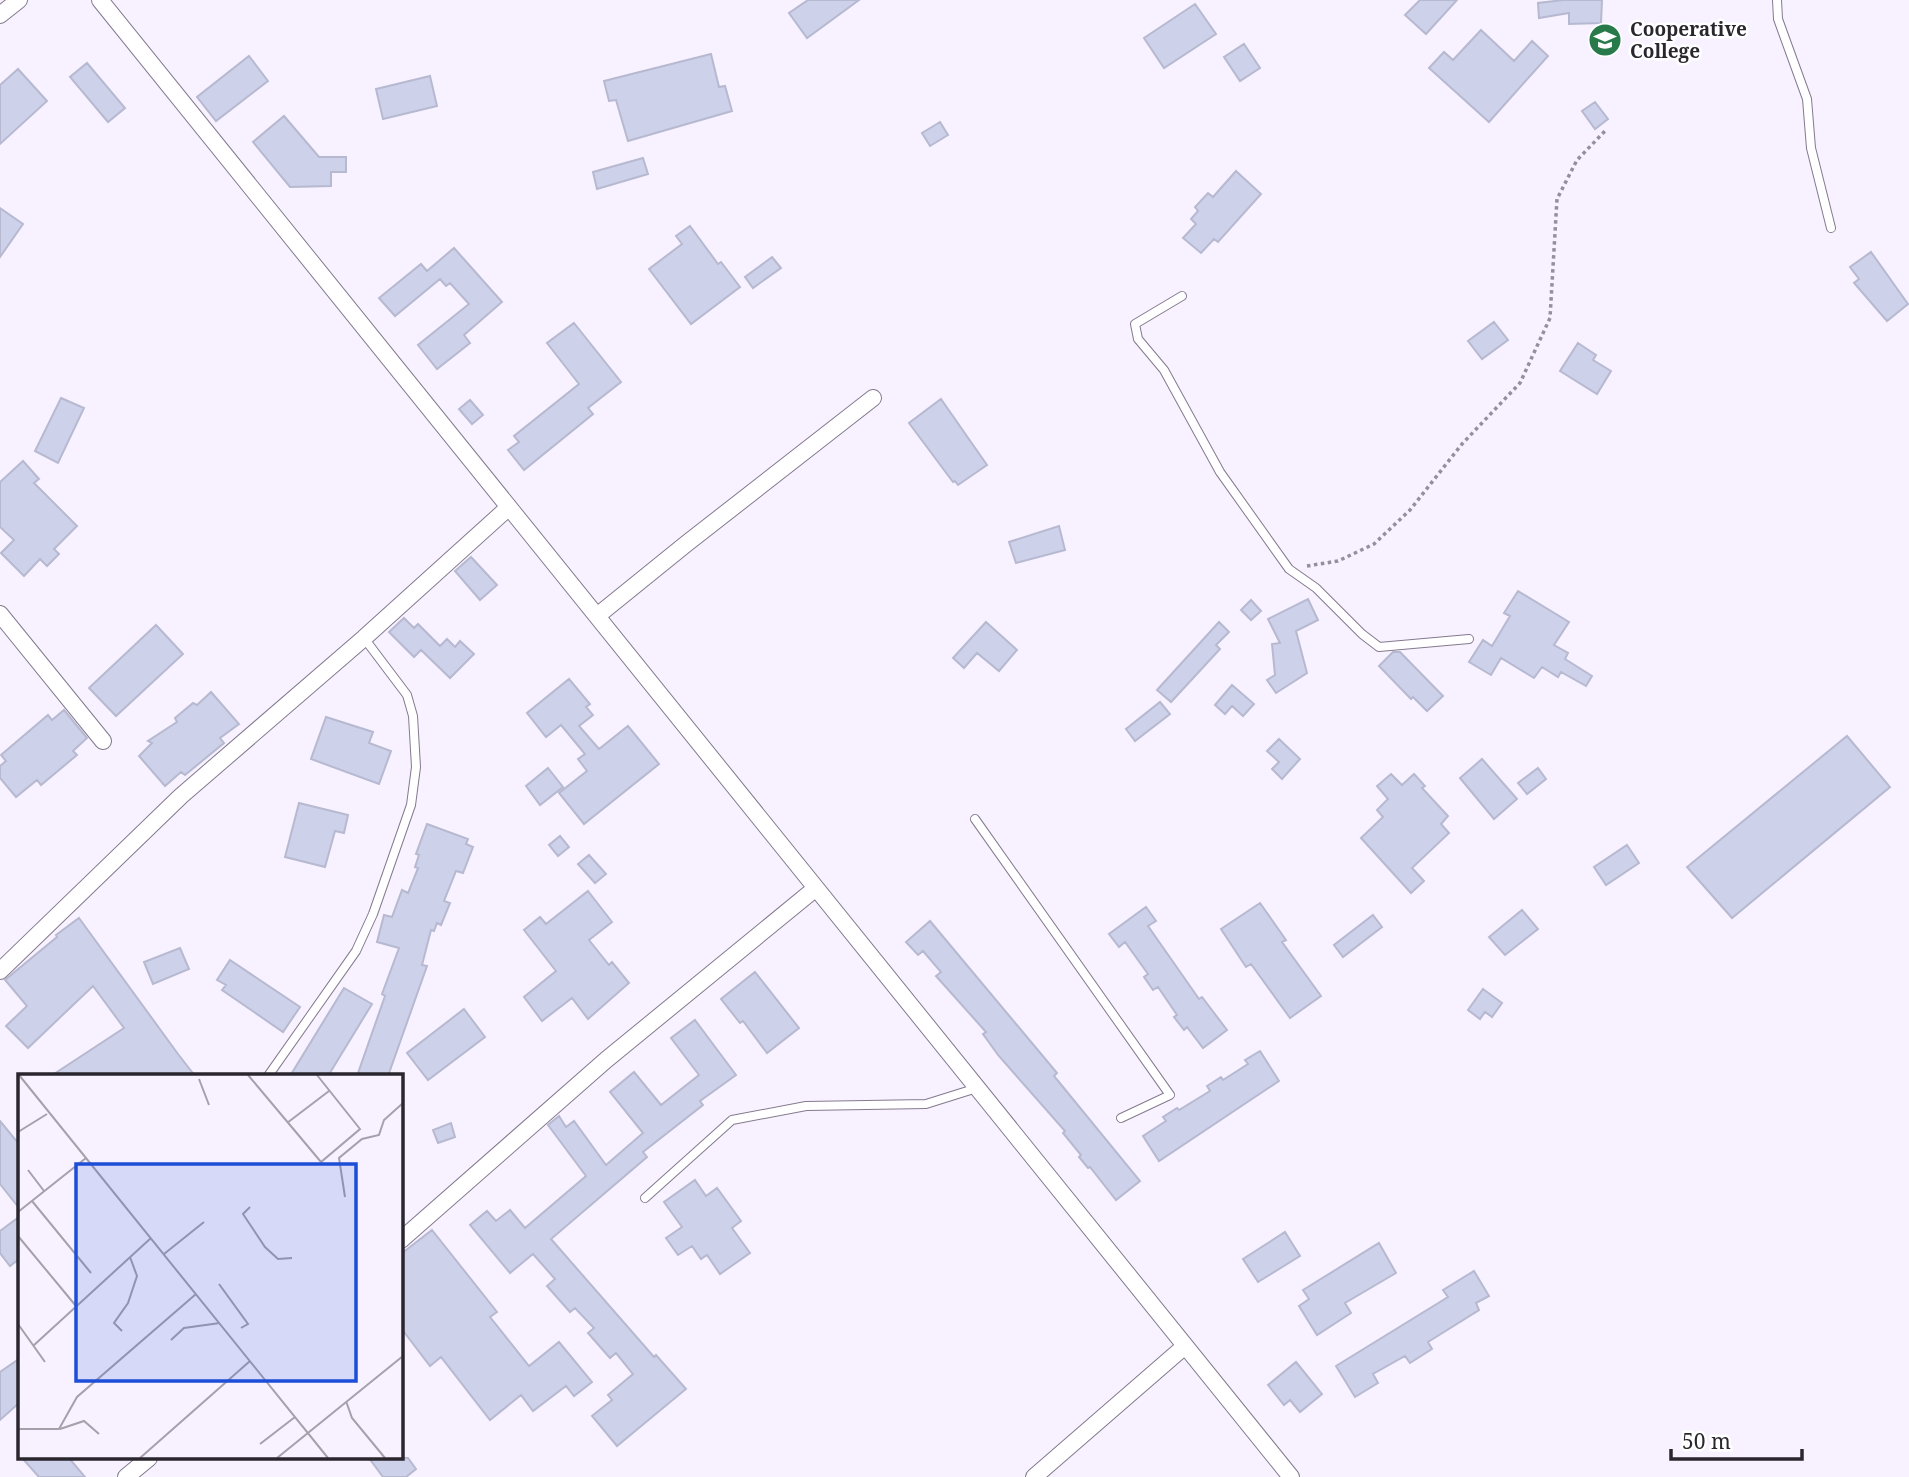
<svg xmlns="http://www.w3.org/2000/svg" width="1909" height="1477" font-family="'Noto Serif',serif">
<rect width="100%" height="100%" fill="#f8f1ff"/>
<path fill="#cdd1e9" stroke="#b6b9d0" stroke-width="2" d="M808,0h51l-52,38 -18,-25z
M1420,0h37l-31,34 -21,-19z
M1563,0h39l-1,23 -32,1v-11l-30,5 -1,-15z
M1195,4l21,30 -52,34 -20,-30z
M1481,30l33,31 18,-20 16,15 -59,66 -60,-54 15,-16 9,8z
M1244,44l16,24 -20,13 -16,-24z
M711,54l8,33 6,-1 7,25 -104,30 -12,-41 -7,1 -5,-20z
M249,56l19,25 -52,40 -19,-24z
M87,63l38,45 -17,14 -38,-45z
M18,69l29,32 -47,43v-59z
M430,76l7,30 -54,13 -7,-30z
M1595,102l13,17 -13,10 -13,-18z
M284,116l35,41h27v15h-15v14l-41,1 -37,-45z
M940,122l8,13 -18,11 -8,-13z
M643,158l5,16 -51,15 -4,-17z
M1236,171l25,23 -43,48 -4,-3 -13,14 -18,-15 13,-14 -5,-5 7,-8 -3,-4 13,-14 5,4z
M0,208l23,16 -23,33z
M690,226l28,38 3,-2 19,25 -49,37 -42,-55 33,-25 -6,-8z
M454,248l48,54 -38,33 6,8 -33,26 -19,-24 51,-41 -19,-21 -4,3 -6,-7 -45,37 -16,-18 42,-34 6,7z
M1871,252l37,52 -21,17 -33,-38 5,-4 -9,-12z
M772,257l9,11 -28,20 -8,-11z
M1494,322l14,18 -26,19 -14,-18z
M574,323l47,59 -33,26 5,6 -69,56 -16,-20 11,-8 -5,-6 65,-52 -32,-41z
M1578,343l18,12 -3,5 18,11 -14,23 -37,-23z
M61,398l23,10 -26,55 -23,-12z
M941,399l46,66 -29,20 -3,-4 -2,1 -44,-59z
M470,400l13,15 -11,9 -13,-15z
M23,461l16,18 -5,4 43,43 -23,23 5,5 -12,12 -7,-7 -16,17 -23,-23 13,-13 -14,-13v-45z
M1059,526l6,24 -49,13 -7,-21z
M471,557l26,28 -17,15 -25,-29z
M1518,591l51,31 -15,23 14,8 -3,6 27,17 -6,10 -25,-14 -3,5 -16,-10 -8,11 -33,-20 -10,17 -22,-13 14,-22 9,6 18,-30 -6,-3z
M1308,599l10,21 -22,11 11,42 -31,20 -9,-13 8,-5 -3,-31 8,-1 -12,-24z
M1251,600l10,11 -10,9 -10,-10z
M404,618l10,10 4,-4 22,22 7,-7 8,8 5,-6 14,13 -24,24 -29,-28 -7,7 -25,-25z
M986,622l31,28 -18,21 -22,-18 -13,15 -11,-10z
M1219,622l10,10 -13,13 4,4 -49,53 -14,-12z
M156,625l27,29 -67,62 -27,-28z
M1393,652h7l43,44 -16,15 -14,-14 -2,2 -32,-33z
M569,679l21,25 -4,3 7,8 -14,11 20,23 29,-23 31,38 -75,60 -25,-31 28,-22 -9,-12 7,-5 -24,-29 -15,12 -19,-24z
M1232,685l22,19 -11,12 -11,-10 -7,8 -10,-9z
M211,692l28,32 -19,14 4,5 -39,32 -4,-3 -16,14 -26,-30 13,-13 -4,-2 29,-19 -2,-4 18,-15 4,2z
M1160,702l10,12 -35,27 -9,-12z
M64,710l23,28 -14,13 4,4 -36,30 -4,-5 -21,17 -16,-19v-12l6,-5 -5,-6 47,-40 4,5z
M326,717l47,15 -4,11 22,8 -12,33 -68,-25z
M1847,736l43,51 -158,131 -45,-51z
M1279,739l21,20 -18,20 -10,-10 7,-7 -12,-11z
M1482,759l35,40 -23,20 -34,-41z
M548,768l15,19 -23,18 -14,-19z
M1538,768l8,11 -19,15 -9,-11z
M1391,774l11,11 12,-11 11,12 -3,2 26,28 -7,8 8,9 -37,35 12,13 -13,12 -50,-55 22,-21 -6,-7 11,-11 -11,-13z
M299,803l49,12 -4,18 -9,-2 -10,36 -40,-10z
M427,824l41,15 -2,5 7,3 -10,26 -7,-2 -12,30 6,2 -9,22 -4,-2 -3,8 -3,-1 -9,35 5,1 -39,110h-31l28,-80 -3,-2 17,-46 -22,-6 7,-27 8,2 10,-27 6,3 10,-25 -3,-1 4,-12 -3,-1z
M560,836l9,11 -11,9 -9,-11z
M1627,845l12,18 -33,22 -12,-18z
M589,855l17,19 -11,9 -17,-19z
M588,891l24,31 -23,18 20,25 3,-3 17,21 -41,36 -16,-21 -30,23 -18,-24 32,-26 -32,-41 16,-13 6,7z
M1260,903l26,37 -4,2 39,54 -31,22 -39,-54 -5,3 -25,-38z
M1146,907l10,14 -8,5 51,73 3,-2 25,33 -24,18 -16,-21 -3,3 -10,-13 3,-2 -19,-28 -5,3 -9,-13 4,-3 -23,-32 -6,5 -10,-13z
M1522,910l16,19 -33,26 -16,-18z
M1373,915l9,12 -39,30 -9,-12z
M79,918l99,136 17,22h-144l73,-48 -31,-42 -65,62 -22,-22 21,-20 -22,-26 52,-43 -1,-2z
M930,921l127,152 -3,3 86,105 -24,19 -26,-33 -2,1 -9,-11 2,-2 -18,-22 2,-2 -67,-76 -15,-21 3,-2 -50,-56 5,-4 -18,-21 -5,4 -12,-13z
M180,948l9,21 -36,15 -9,-22z
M230,960l70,47 -17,25 -61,-42 4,-5 -9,-5z
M755,972l44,56 -32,25 -24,-32 -3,2 -19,-24z
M344,988l28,16 -44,72h-38z
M1483,989l19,14 -10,14 -7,-5 -5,7 -12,-9z
M464,1009l21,28 -57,43 -21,-27z
M695,1020l41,55 -36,26 3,4 -60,47 4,5 -96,82 103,118 2,-2 30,34 -69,57 -25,-30 20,-16 -4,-5 25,-21 -17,-21 -6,5 -22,-25 6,-5 -19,-20 -5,4 -23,-26 8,-7 -22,-25 -23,19 -40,-48 17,-14 9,10 14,-11 15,18 61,-52 -38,-51 11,-9 7,11 8,-6 32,44 37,-32 -33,-41 24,-20 27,33 38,-30 -28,-37z
M1260,1051l19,30 -120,80 -16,-25 23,-15 -3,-4 14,-9 2,2 31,-19 -3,-5 14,-9 2,3 25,-16 -3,-4z
M0,1121l19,23v64l-19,-24z
M451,1123l4,14 -17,6 -5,-13z
M695,1180l11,16 11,-8 24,33 -9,7 18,25 -30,21 -13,-19 -6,4 -9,-13 -14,9 -12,-17 16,-11 -18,-25z
M19,1217v42l-9,7 -10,-13v-22z
M432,1230l65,82 -7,5 39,49 30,-24 33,40 -18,14 -8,-10 -33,25 -12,-16 -31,25 -49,-63 -11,9 -29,-38v-74z
M1285,1232l15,24 -42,26 -15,-23z
M1379,1243l17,30 -51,30 6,10 -34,22 -18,-29 10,-7 -6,-9z
M1474,1271l15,25 -13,7 3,7 -51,32 4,7 -22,14 -5,-7 -32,18 5,9 -23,14 -19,-31 112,-69 -5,-7z
M19,1359v44l-19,17v-48z
M1296,1362l26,32 -22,18 -10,-12 -6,5 -16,-20z
M22,1458h47l16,19h-46z
M369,1458h39l8,11 -10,8h-23z"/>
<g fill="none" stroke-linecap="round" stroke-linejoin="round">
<defs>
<path id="service" d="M1777,0l1,19 29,80 4,49 20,80
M1182,296l-47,28 3,15 26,31 56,102 69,97 27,19 46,46 17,13 90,-8
M975,819l195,276 -49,23
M268,1076l88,-125 17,-37 38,-109 5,-38 -3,-51 -6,-21 -43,-57
M645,1198l87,-78 74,-14 120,-2 51,-16"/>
<path id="minor" d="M100,0l1191,1477
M0,15l19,-15
M0,614l103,127
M597,616l89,-72 187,-146
M0,971l181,-175 183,-158 145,-131
M401,1240l205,-180 210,-172
M126,1477l23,-19
M1034,1477l151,-131"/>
</defs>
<use href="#service" stroke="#847a8e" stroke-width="10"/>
<use href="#minor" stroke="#847a8e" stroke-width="18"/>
<path stroke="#948f9a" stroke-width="3.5" stroke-dasharray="3.5 3.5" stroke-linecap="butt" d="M1307,566l31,-5 36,-17 36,-34 52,-66 58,-61 30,-65 7,-119 20,-39 29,-30"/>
<use href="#service" stroke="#fff" stroke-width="8"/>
<use href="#minor" stroke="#fff" stroke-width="16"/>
</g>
<defs>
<symbol id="university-disc" viewBox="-11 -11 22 22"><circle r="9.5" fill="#287a4b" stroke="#fff"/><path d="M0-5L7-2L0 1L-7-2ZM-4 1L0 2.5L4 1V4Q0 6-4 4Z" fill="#fff"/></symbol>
</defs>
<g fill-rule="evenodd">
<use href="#university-disc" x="1586" y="21" width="38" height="38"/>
</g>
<g text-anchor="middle" stroke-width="5" stroke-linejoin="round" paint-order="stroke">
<g font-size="19" font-weight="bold" fill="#2a262e" stroke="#fff" text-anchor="start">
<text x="1630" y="36">Cooperative<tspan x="1630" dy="22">College</tspan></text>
</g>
</g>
<g transform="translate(18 1074)">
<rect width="385" height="385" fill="#f8f1ff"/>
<path fill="none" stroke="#a6a0ab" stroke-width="2" d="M1,1l309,383M230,1l73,87 39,-33 -43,-54M181,5l10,26M269,49l42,-32M0,58l29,-18M10,96l16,21M327,123l-6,-39 23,-19 17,-4 5,-15 19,-17M14,127l59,72M232,133l-7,7 22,33 13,12 14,-1M0,138l68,-54M0,162l58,70M146,180l40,-32M201,210l29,40 -7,4M0,250l27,38M104,257l-8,-8 14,-20 9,-27 -7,-19M153,266l13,-12 36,-5M15,272l118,-108M328,327l6,17 33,40M0,355h41l18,-32 119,-103M42,355l24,-8 15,13M242,370l35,-27M122,384l110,-97M259,384l126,-102"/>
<path fill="#1d4ed8" fill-opacity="0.15" stroke="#1d4ed8" stroke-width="3.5" d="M58,90h280v217h-280z"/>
<rect width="385" height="385" fill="none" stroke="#2a262e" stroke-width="3.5"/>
</g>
<path d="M1671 1449v10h131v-10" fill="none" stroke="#2a262e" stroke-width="3.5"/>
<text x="1682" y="1449" font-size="21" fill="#2a262e" stroke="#ffffff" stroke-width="5" paint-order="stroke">50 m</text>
</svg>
